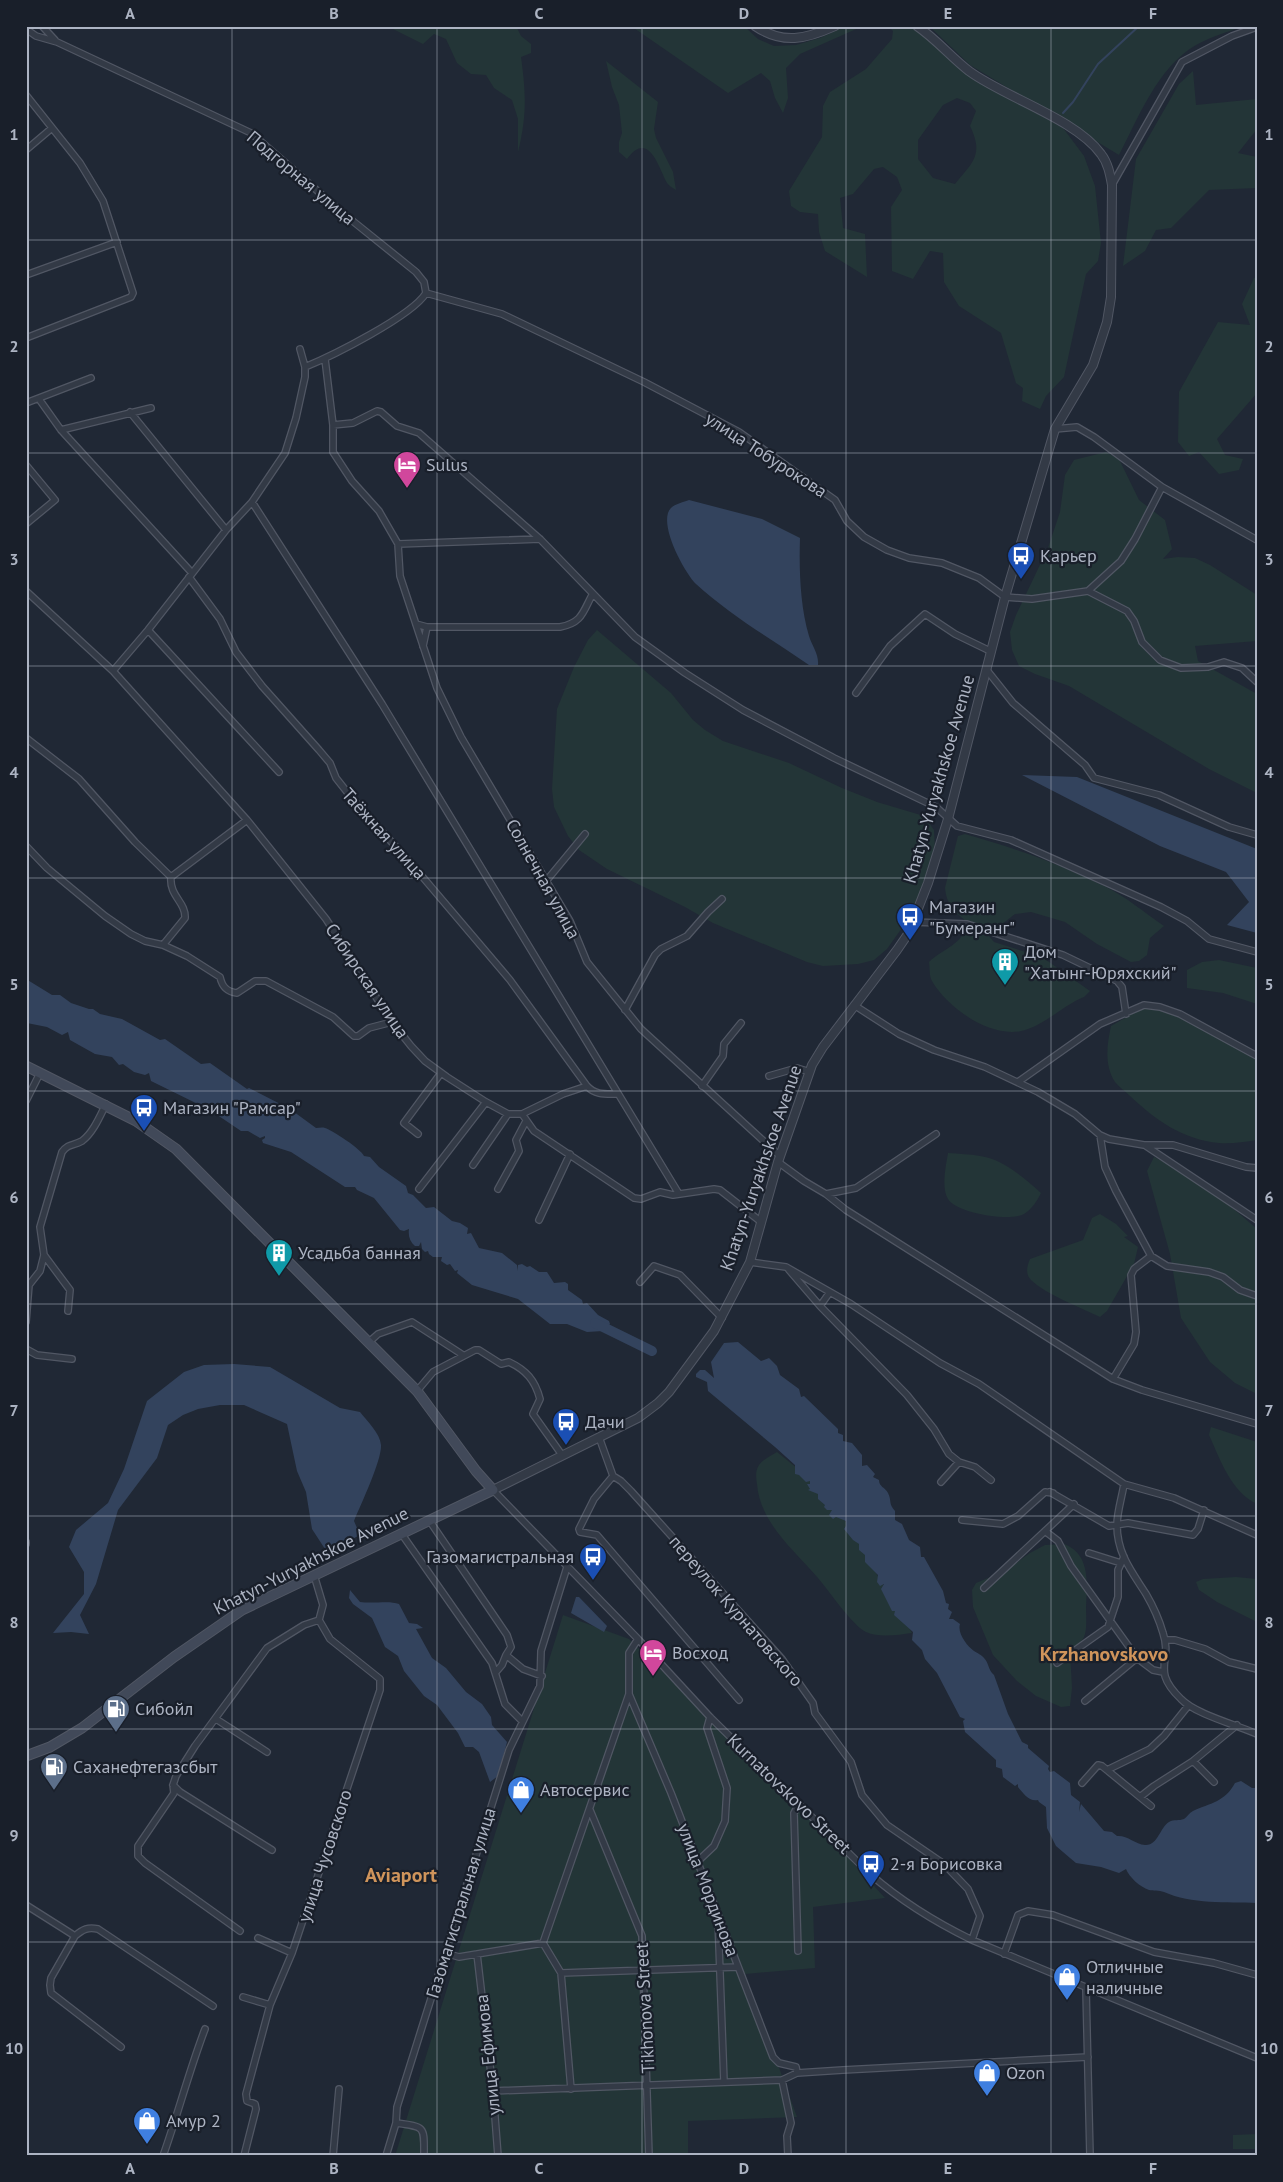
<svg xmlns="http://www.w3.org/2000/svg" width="1283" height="2182" font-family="'PT Sans',sans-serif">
<rect width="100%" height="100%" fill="#202835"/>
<path fill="#233537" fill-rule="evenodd" d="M387,26h129l5,10 10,8v9l-10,4c5,36 6,59 -3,95v-33l-6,-19 -18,-12 -8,-13 -15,-1 -14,-11 -11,-24 -12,-5 -11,10z
M631,26h113l14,13 16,7 22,-1 24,-7 26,-12h17l-63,28 -14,14 2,30 -5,15 -8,-15 -5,-17 -9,-8 -33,20z
M888,26h23l58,49 94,53 21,28 11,30 6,57 -3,18 -12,13 -22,103 -18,19 -6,13 -18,-8 1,-13 -7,-5 -15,-50 -42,-27 -15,-24 -1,-29 -13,-2 -17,28 -21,-8 -1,-64 11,-17 -5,-13 -14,-10 -9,2 -21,25 -13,4 3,30 22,6 2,43 -42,-26 -6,-19 -1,-18 -18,-2 -9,-6 -2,-15 33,-54 1,-31 7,-14 36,-23 26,-30 1,-8zM957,98l13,5 6,8 -6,15c14,29 3,36 -15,58l-22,-6 -15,-19v-19l25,-35z
M929,26h314c-15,6 -33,11 -47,19 -39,23 -57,72 -77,110l-149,-90z
M606,61l52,41 -4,27 2,9 17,34 3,18c-3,-2 -7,-4 -9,-7 -8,-14 -18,-54 -40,-24l-8,-7v-10l3,-9 -3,-28 -7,-18z
M1193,71l3,34 61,-6v30l-19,24 19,4v31l-48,2 -38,38 -15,2 -11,21 -22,15 13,-107 43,-75z
M1257,277v116l-40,46 8,16 18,4 -4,11 -20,4 -20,-22 -10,4 -11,-14 1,-50 39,-70 32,3 -8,-21 12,-26z
M1106,452l13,7 20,41 26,20 7,29 -9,10 15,-2 17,1 15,7 47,30v46l-62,5 3,15 59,33v99l-48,-24 -140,-83 -34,-12 -16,-8 -7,-16 -2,-18 6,-17 32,-67 12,-36 5,-37 9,-15z
M597,630l74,63 22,27 12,10 18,11 66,22 53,25 35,14 47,14 10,14 1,19 -4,18 -22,51 -22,31 -13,11 -16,4 -35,2 -16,-4 -94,-39 -28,-16 -78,-38 -28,-19 -11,-14 -14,-29 -2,-18 5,-80 17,-42 14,-27z
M965,834c49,14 93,29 139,52 21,10 41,27 60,40l-14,12 -3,17 -8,6 -8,1 -34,-18 -32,-22 -34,-10 -16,2 -27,21 6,7 48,15 48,34 -6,6c-20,8 -36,25 -56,32 -33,13 -80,-20 -96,-48 -3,-5 -2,-13 -3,-19 14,-14 37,-18 37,-41 -12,-9 -20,-18 -21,-33l13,-52z
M1219,960l38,8v36l-34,-11 -36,-5v-18l15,-8z
M1142,1008c32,-1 85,35 115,50v82c-13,2 -26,4 -38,3 -36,-3 -65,-24 -90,-48 -4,-4 -10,-8 -14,-13 -11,-17 -8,-38 -4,-56z
M948,1153c11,1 22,1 32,3 23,3 44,22 61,37 -4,8 -9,16 -17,21 -14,8 -68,-1 -76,-15 -7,-11 -2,-34 0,-46z
M1154,1157l46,23 57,49v165l-22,-11 -25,-21 -29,-44 -11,-64 -23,-83z
M1100,1214l16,10 12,12 -4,1 14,10 -4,17 -27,47 -7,6c-18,-9 -55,-23 -69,-37 -6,-6 -4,-14 -1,-21l53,-19 9,-22z
M1211,1427l46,15v62c-26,-12 -37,-45 -48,-69z
M777,1452l52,42 83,139c-14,2 -33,5 -46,-1 -13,-6 -37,-41 -48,-54 -24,-28 -58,-55 -61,-94 -1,-6 -2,-13 2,-19 4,-6 12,-9 18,-13z
M1064,1544c27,10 23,40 22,63 0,9 1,19 -1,27 -2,8 -9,13 -15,17l2,37 -2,18 -9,1 -25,-11 -19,-15 -24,-26 -20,-48 -1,-17 4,-7 29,-12 25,-18 15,-8z
M1236,1577l21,2v43l-40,-20 -18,-12 -3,-8 7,-3z
M563,1615l66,24 172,167 84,92 -72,9 2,61 -70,6 52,143 -109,4v35h-293z
M1257,2134v15h-24v-14z"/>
<path fill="#33435d" d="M689,500l73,19 38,19c-1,31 0,68 9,98 3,10 10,18 9,29h-9c-38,-26 -79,-50 -113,-81 -12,-12 -39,-62 -25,-76 4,-4 13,-6 18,-8z
M1022,775l55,2 180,72v84l-30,-8 22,-23 -23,-30 -66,-26z
M26,979l26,16h8l11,8 18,6h4l7,5 22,5 38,21 5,-1 36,25 9,-1 37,26 2,-1 41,21 26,19c3,0 6,-1 9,0 7,2 36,21 39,28l6,1 9,10 27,19 2,7 5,2 13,13 8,-1 18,14 8,2 8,5 -1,6 4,-1 8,15 23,5 15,12v6l1,-6 4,-1 5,3 3,-1 9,6h8l7,11 11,-1 3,2v6l14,10 1,4 4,-1 11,12 11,6 1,3 -7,7 -16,1 -20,-8h-17l-32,-25 -46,-14 -15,-12 1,-3 -3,1 -5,-7 -3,1 -6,-4 1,-4h-9l-4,-3 -1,-3 -3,1 -3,-3 -1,-7 -2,4h-4c-5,-4 -7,-10 -6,-17l-5,2 -4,-1 -26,-32 -17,-8 -2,-3h-10l-54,-35 -28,-9 -1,-3 3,-2v-2l-5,2 -12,-7h-7l-31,-21 -59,-29 -2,-8 -4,2 -11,-3 -11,-8 -4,1 -7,-8 -17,-3 -25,-14 -2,-8 -6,3 -15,-8 -20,-4z
M738,1342l23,19 8,-3 8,8 3,9 19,14 2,8 3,-1 34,33v4l5,2v6l9,2 10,12v11l5,-1 8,9 -2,3 6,3c0,7 6,7 9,13 4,8 0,10 7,18v9l7,4 7,16 11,7 1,10h3l19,34 3,12 3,1 -1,5 4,3 -3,7h4l7,5c-3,9 7,22 14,27 3,2 8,4 10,7 5,5 4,12 10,17l14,39 14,28 6,3v3l21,18 -1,3 2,3 4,-1 16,12 1,12 9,7 -1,10 2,-8 23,27 8,1 5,4c10,-1 18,8 28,9 13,1 15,-18 24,-23 5,-3 10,-1 15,-3 3,-2 5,-6 9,-8 17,-8 32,-9 42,-28l6,-2 11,7h5v115c-30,-1 -66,1 -93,-11 -5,-2 -11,-1 -15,-2 -9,-3 -20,-13 -23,-21l-7,4 -18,-6 -25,-4 -6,-5 -14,-12 -9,-18 -1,-21 -7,-5 -1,-2c-9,2 -15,-7 -20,-13v-3l-3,2 -12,-9 -1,-8 -6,-2v-7l-31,-28 -2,-11 2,-2 -5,-2 -23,-44 -12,-14 -3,-9 -10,-10 1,-8 -19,-17 1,-4h-3l-11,-22 3,-5 -4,2 -3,-4 1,-7 -13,-13v-7l-6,-5v-6l-6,-4 -9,-11 2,-3v-5l-10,-4 -3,2 -4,-4 3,-5h-5l-3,-3 1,-2 -7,-6v-5l-10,-4 2,-1 -3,-5h3v-3l-4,1 -7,-7 -4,-1v-9l-20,-18 -67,-56 -1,-9 -11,-5v-3l4,-4h5l9,8 -3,-16 13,-19z
M234,1364l36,3 70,41 20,4c7,9 20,21 21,33 1,15 -20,59 -27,76l6,14 -27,14h-8l-13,-20 -6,-37 -9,-21 -10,-47 -43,-19h-24l-22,4 -15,6 -15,10 -11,33 -39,52 -22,74 -16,31 9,19 -18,-2 -18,1 31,-39v-22l-15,-25 7,-17 32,-27 16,-34 23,-68 37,-29 20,-7z
M350,1590l10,12c14,2 29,-2 39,2l10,19 8,1 6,4 -7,1 16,29 14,10 20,24 16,12 9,13 1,8 15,17 -9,34 -8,6 -11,-30 -6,-5h-8l-7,-14 -21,-28 -13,-9 -20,-25 -6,-15 -13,-9 -13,-29 -19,-14 -4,-6z
M576,1597h3l28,29 -3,6 -33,-19z"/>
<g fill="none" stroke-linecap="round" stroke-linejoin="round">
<path stroke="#33435d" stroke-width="2" d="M1063,113l10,-11 25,-38 41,-38"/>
<path stroke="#33435d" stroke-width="10" d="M595,1323l57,28"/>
<defs>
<path id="minor" d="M42,26l13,14
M26,29l10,7 21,6 194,91 93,81 72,58 8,10 2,11c-14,23 -94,63 -121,74
M26,95l54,68 23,38 30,92 -2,4 -105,41
M26,150l26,-22
M1112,185l70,-123 50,-26 25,-9
M26,275l91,-33
M426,293l76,21 142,68 95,50 96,68 12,21 17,16 23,13 22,8 33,5 37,15 26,19 27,2 56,-8 33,-30 14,-22 27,-52
M325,359l8,66v27l19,29 27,30 19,33 2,32 37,112 24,49 109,184 17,41 54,67 139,127
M39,399l22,31 131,143
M26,403l65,-25
M130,412l96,118
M333,425l20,-2 24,-12 4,1 16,14 22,7 121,106 95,98 50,36 58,37 91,48 102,49 21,19 54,14 150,67 26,14 22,18 48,13
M1055,429l22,-2 17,10 68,50 95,53
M61,430l90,-22
M26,465l29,35 -29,24
M252,502l130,202 297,490
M398,544l142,-5
M189,577l31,42 16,33 26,34 57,64 11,13 6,15 15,19 64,71 95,112 77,106c8,9 18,8 29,8
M26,591l87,80 134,149 79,99 66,103 19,24 14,15 22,16 39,25 22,12h14l12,17 100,67 7,1 19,-7 13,3 41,-6 6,1 40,31
M1088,591l39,20 7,10 8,21 18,18 21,8 27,-1 16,-5 18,6 15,14
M416,624l11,3h133c22,-4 23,-15 32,-32
M148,630l131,142
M423,646l4,-19
M986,669l27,34 72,62 9,13 65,17 70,32 28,8
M113,671l35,-41 78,-100 26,-28 33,-49 11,-35 9,-41v-10l-5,-18
M856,693l34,-47 35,-32 30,20 35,17
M26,738l53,41 56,63 36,35c-2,19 15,25 14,41l-22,27
M26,846l21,22 58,48 26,18 14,7 18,4 24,11 33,21c2,9 6,15 17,16l18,-12h11l67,36 21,19h4l11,-8 23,-6
M171,877l76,-57
M547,880l38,-46
M913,922l54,2 96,31 54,26 5,6 4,27
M854,1005l45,29 35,16 51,17 53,25 37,22 25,21 9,4 35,6h29l73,22 11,1
M625,1010l30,-55 6,-6 26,-13 21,-24 14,-13
M769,1076l28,-8 13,4
M1018,1082l82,-58 44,-19 16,2 20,7 77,42
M702,1086l21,-30 1,-12 17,-21
M26,1101l14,-28
M522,1114l41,-20 24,-8
M418,1134l-14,-11 37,-50
M1100,1135l5,32 11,24 35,65 -17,13 -3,6 5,57 -2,12 -21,35
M1146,1146l111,74
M778,1162l26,19 22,13 30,-6 80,-54
M473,1165l35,-51
M419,1189l67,-87
M498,1189l21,-38 -3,-11 10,-19
M826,1194l20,16 267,169 29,11 115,34
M539,1220l31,-66
M44,1255l26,35 -2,21
M1151,1256l16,10 42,6 14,5 17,13 17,6
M750,1262l36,5 65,37 89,59 39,21 145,100 50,14 83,37
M789,1270l31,36 87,89 27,34 15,25 10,8 16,5 16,13
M640,1282l14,-16 26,9 42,43
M820,1306l10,-14
M26,1322l3,-37 11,-14 4,-16 -4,-28 22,-75c7,-9 11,-6 20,-11 11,-8 18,-25 24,-37
M369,1342l9,-8 34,-12 51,33
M26,1349l11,6 35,4
M417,1391l16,-19 42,-22h4l22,14 8,-2c17,8 26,18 31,37l-7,15 29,41
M599,1437l14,39 8,5 10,10 151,168 31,44 2,10 36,49 11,33 25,30 57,39 24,25 12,27 -8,24
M613,1476l-19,23 -15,30 1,3 17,3 142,165
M941,1482l18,-20
M1124,1484c-2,13 -7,28 -7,41 0,29 15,47 29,69 7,12 13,25 17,39 10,29 -13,36 18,66 14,15 56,26 76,35
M493,1490l145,149 72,78 160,157c31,27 65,48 102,66l285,118
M1050,1492l59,34 19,-3 65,12 5,-6 6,-19
M429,1520l78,115 4,12 -5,8 17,14 19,7
M962,1520l41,4 15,-8 27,-24 8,1
M1045,1531l13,10 13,25 66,92 16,12 10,2
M401,1533l91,130 13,41 17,17
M26,1542v2
M1089,1553l32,10
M984,1588l90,-84
M1165,1640h10l30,9 24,13 28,7
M1057,1663l51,-36 10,-30v-27l6,-13
M496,1672l6,-7 4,-10
M629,1694l42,99 102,264 6,6 17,4 1,6
M1085,1701l52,-43
M216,1719l51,33
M1193,1761l21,21
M1107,1770l43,-21 14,-13 24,-30
M1082,1783l16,-18 4,1 49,40
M173,1785l7,7 92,58
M1140,1797l14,-11 39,-25 44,-36
M590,1810l52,126 7,220
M697,1862l17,-16 11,-25 2,-33 -20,-60 3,-11
M26,1905l49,31 -24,42 -1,7 1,8 70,54
M718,1919l6,163
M240,1931l-95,-68 -7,-7v-10l36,-53 -1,-8 3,-9 19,-30 72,-98 37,-23 15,-5
M75,1936c8,-7 13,-9 23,-7l115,77
M258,1938l34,15
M798,1951l-4,-138 5,-9
M445,1953l14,4 84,-14
M477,1954l16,137 5,65
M1004,1954l14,-39 10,-4 25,4 101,37 60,11 43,12
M561,1973l177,-6
M1086,1989l4,167
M243,1997l27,8
M782,2080l9,43 -4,13 1,20
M571,2089l-10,-116 -18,-30 86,-249v-41l9,-14
M493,2091l289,-11 15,-7 46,-3 245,-13
M396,2123c30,4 28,3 28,33
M163,2156c15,-42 26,-85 42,-127
M244,2156l12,-47 -1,-5 -8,-3 -1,-7 24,-89 22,-52 88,-263v-11l-50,-40 -11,-19 4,-15 -9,-30
M333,2156l6,-67
M386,2156l10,-33 1,-16 112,-357 31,-64 1,-35 26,-84"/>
<path id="tertiary" d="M755,26c28,19 51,13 80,0
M493,1490l145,-72 20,-15 11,-11 45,-61 36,-69 28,-100 34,-97 11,-18 74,-97 11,-16 20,-51 20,-64 57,-222 50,-168 38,-64 14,-43 4,-25 1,-112c-2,-11 -4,-22 -11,-31 -25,-35 -97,-57 -132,-83 -18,-14 -33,-32 -52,-45"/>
<path id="secondary" d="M26,1066l110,55 40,28 241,242 59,80 17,19 -251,120 -68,47 -92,71 -32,19 -24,9"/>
</defs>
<use href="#minor" stroke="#515764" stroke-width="8"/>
<use href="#tertiary" stroke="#515764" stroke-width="10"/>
<use href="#secondary" stroke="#515764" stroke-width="11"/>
<use href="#minor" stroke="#333a46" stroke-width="5.5"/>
<use href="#tertiary" stroke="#333a46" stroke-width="8"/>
<use href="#secondary" stroke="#414959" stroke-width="9"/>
</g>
<path fill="none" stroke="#adb4c3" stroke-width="1" stroke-opacity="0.55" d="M232,26v2130M437,26v2130M642,26v2130M846,26v2130M1051,26v2130M26,240h1231M26,453h1231M26,666h1231M26,878h1231M26,1091h1231M26,1304h1231M26,1516h1231M26,1729h1231M26,1942h1231"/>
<defs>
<symbol id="hotel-pin" viewBox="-11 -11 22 30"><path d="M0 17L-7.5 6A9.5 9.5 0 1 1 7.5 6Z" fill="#d1479c" stroke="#191f2a"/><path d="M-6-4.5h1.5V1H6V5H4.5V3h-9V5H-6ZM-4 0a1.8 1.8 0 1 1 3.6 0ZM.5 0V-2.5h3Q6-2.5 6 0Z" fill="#fff"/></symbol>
<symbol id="bus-pin" viewBox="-11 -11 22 30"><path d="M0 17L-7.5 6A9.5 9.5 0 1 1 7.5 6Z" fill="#1a4fb4" stroke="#191f2a"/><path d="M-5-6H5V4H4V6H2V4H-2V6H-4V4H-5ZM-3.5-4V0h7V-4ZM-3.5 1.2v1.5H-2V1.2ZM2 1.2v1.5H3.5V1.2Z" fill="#fff"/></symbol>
<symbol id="building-pin" viewBox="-11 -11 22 30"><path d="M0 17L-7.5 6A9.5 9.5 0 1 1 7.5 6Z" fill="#0f9aa8" stroke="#191f2a"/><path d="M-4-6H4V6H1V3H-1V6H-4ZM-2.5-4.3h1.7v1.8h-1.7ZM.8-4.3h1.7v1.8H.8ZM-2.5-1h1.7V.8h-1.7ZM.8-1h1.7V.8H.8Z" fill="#fff"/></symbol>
<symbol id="fuel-pin" viewBox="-11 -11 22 30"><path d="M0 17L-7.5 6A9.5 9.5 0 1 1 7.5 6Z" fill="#5c6f8a" stroke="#191f2a"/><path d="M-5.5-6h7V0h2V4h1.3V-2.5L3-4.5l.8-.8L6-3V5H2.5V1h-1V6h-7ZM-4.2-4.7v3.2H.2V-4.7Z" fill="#fff"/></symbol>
<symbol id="shop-pin" viewBox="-11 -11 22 30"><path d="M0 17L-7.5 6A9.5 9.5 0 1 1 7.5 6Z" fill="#3f7fe0" stroke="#191f2a"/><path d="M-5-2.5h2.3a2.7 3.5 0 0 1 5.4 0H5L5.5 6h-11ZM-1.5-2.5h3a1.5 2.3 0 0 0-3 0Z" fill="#fff"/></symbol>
</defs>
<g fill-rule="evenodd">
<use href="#hotel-pin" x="391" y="449" width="32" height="43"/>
<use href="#bus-pin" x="1005" y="540" width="32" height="43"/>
<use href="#bus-pin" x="894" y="901" width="32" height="43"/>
<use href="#building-pin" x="989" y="946" width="32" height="43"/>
<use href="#bus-pin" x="128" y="1092" width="32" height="43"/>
<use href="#building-pin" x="263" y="1237" width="32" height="43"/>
<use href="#bus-pin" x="550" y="1406" width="32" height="43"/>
<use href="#bus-pin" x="577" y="1541" width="32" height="43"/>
<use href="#hotel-pin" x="637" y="1637" width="32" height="43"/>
<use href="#fuel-pin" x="100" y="1693" width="32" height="43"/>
<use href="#fuel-pin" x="38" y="1751" width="32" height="43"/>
<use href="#shop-pin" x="505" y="1774" width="32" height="43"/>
<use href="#bus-pin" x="855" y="1848" width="32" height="43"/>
<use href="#shop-pin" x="1051" y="1961" width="32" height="43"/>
<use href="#shop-pin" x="971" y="2057" width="32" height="43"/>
<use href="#shop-pin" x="131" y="2105" width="32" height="43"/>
</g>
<g text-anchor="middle" stroke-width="4.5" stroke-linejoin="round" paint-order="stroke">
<g font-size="18" fill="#adb4c3" stroke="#191f2a">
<text transform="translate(301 178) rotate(40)" y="6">Подгорная улица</text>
<text transform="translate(766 455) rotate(33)" y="6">улица Тобурокова</text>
<text transform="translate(939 779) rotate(-74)" y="6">Khatyn-Yuryakhskoe Avenue</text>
<text transform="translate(384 834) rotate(48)" y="6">Таёжная улица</text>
<text transform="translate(543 879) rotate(61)" y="6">Солнечная улица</text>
<text transform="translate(367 981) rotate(56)" y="6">Сибирская улица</text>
<text transform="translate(761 1168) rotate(-71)" y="6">Khatyn-Yuryakhskoe Avenue</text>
<text transform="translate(311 1561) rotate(-27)" y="6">Khatyn-Yuryakhskoe Avenue</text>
<text transform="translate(736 1611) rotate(49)" y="6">переулок Курнатовского</text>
<text transform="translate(789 1794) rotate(44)" y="6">Kurnatovskovo Street</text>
<text transform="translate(325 1856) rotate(-72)" y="6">улица Чусовского</text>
<text transform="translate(708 1890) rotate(69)" y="6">улица Мординова</text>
<text transform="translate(461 1903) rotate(-73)" y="6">Газомагистральная улица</text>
<text transform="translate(645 2008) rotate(-93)" y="6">Tikhonova Street</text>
<text transform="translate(488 2055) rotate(-96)" y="6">улица Ефимова</text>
</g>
<g font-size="18" fill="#adb4c3" stroke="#191f2a" text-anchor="start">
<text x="426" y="471">Sulus</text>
<text x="1040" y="562">Карьер</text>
<text x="929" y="913">Магазин<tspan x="929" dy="21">"Бумеранг"</tspan></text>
<text x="1024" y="958">Дом<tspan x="1024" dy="21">"Хатынг-Юряхский"</tspan></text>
<text x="163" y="1114">Магазин "Рамсар"</text>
<text x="298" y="1259">Усадьба банная</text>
<text x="585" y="1428">Дачи</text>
<text x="574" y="1563" text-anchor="end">Газомагистральная</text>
<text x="672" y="1659">Восход</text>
<text x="135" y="1715">Сибойл</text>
<text x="73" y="1773">Саханефтегазсбыт</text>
<text x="540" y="1796">Автосервис</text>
<text x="890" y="1870">2-я Борисовка</text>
<text x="1086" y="1973">Отличные<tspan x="1086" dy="21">наличные</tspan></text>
<text x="1006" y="2079">Ozon</text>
<text x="166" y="2127">Амур 2</text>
</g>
<g font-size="20" font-weight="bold" fill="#cf945b" stroke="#191f2a">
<text x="1104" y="1661">Krzhanovskovo</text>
<text x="401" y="1882">Aviaport</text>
</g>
</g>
<rect width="1283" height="2182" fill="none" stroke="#191f2a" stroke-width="55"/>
<rect x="28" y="28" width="1228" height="2126" fill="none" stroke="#adb4c3" stroke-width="2"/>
<g font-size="16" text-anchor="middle" font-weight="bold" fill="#adb4c3">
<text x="130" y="19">A</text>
<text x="334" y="19">B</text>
<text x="539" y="19">C</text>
<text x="744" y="19">D</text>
<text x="948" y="19">E</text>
<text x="1153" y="19">F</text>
<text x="14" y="140">1</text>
<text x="1269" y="140">1</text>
<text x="14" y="352">2</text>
<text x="1269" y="352">2</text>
<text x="14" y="565">3</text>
<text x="1269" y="565">3</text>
<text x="14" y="778">4</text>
<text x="1269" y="778">4</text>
<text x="14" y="990">5</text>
<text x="1269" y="990">5</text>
<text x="14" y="1203">6</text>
<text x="1269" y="1203">6</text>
<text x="14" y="1416">7</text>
<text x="1269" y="1416">7</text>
<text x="14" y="1628">8</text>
<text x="1269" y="1628">8</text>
<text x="14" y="1841">9</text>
<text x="1269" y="1841">9</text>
<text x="14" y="2054">10</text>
<text x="1269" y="2054">10</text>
<text x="130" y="2174">A</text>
<text x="334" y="2174">B</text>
<text x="539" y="2174">C</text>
<text x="744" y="2174">D</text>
<text x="948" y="2174">E</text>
<text x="1153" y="2174">F</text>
</g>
</svg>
